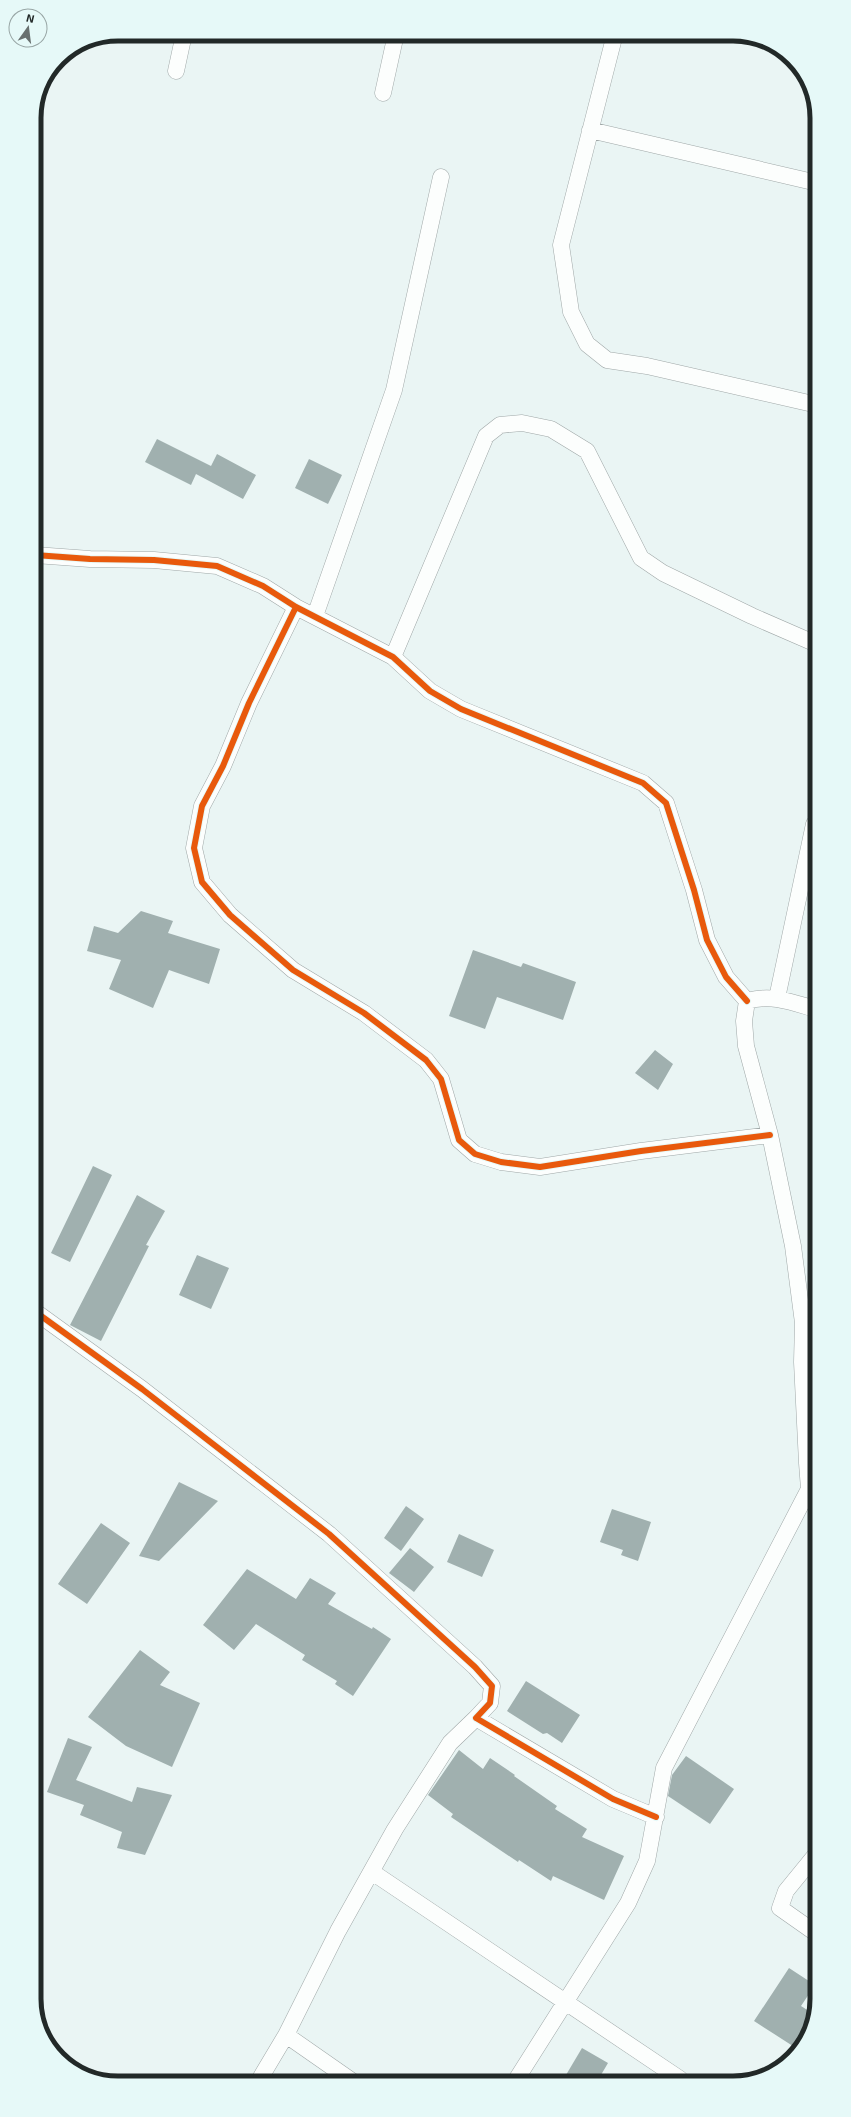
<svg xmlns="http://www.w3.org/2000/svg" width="851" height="2117" font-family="'Exo 2',sans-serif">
<rect width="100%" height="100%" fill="#eaf5f4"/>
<path fill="#a0b0af" d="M157,439l54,27 6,-12 39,21 -13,24 -47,-25 -5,11 -46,-23z
M309,459l33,16 -14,29 -33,-16z
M141,911l32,10 -5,12 52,16 -11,35 -40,-14 -16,38 -44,-19 12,-29 -34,-9 7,-25 24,7z
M473,950l48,17 2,-4 53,19 -13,38 -66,-23 -12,32 -36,-13z
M655,1050l18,14 -15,26 -23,-17z
M93,1166l19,9 -42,87 -19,-9z
M137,1195l28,16 -19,34 3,1 -48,95 -31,-16z
M197,1255l32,13 -18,41 -32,-14z
M179,1482l39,19 -59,60 -20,-5z
M406,1506l18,13 -23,32 -17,-13z
M612,1509l39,13 -13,39 -17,-6 2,-5 -23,-8z
M101,1523l29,20 -43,61 -29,-20z
M459,1534l35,16 -12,27 -35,-15z
M410,1548l24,19 -20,25 -25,-19z
M247,1569l49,30 14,-21 26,15 -8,11 44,25 1,-2 18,12 -38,57 -18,-12 2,-3 -35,-21 3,-5 -49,-31 -22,26 -31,-25z
M140,1650l30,22 -10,13 40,18 -28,64 -46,-21 -38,-29z
M526,1681l54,34 -18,28 -15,-10 -4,1 -36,-23z
M68,1738l24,9 -16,33 56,22 5,-15 35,8 -27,60 -28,-7 5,-16 -42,-17 4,-10 -37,-13z
M459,1750l24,19 7,-11 25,17 -1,1 43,30 -2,3 32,20 -5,8 42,19 -20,44 -51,-24 -2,5 -32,-21 -1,2 -67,-45 2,-3 -25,-19z
M686,1756l48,33 -24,35 -42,-28 4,-21z
M789,1968l26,17 -14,21 11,7 -13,37 -45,-29z
M582,2048l26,15 -10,17h-35z"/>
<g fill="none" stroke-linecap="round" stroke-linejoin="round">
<defs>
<path id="street" d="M615,34l-54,211 10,67 16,32 20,16 40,6 166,38
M176,71l8,-37
M383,93l13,-59
M590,130l223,52
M35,555l55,4 64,1 63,6 46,20 33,21 97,50 37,34 31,18 182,74 23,20 28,87 13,50 19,37 21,24
M296,607l-47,96 -26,63 -21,40 -8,42 8,34 28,33 63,55 71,43 62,47 15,19 18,61 16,14 26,8 39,5 101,-16 129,-16
M315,616l79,-226 47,-213
M393,657l93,-221 14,-11 22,-2 29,6 36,22 54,107 22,15 89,43 62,27
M777,998l37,-174
M815,1009c-24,-7 -43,-15 -68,-8l-3,20 2,25 24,89 23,111 10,77 -1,39 5,101 2,26 6,8
M37,1313l105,76 187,145 146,133 17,19 -2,17 -14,15 137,81 43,18
M817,1853l-31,38 -6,17 37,26
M372,1872l308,207
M286,2035l66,46
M516,2080l112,-177 19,-42 17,-93 145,-279
M258,2082l28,-47 52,-104 57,-102 55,-86 26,-25"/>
</defs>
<use href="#street" stroke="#9fa7a7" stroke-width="17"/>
<use href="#street" stroke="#fcfefd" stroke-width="16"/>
<defs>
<path id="cycleway" d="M35,555l55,4 64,1 63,6 46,20 33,21 97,50 37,34 31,18 182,74 23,20 28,87 13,50 19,37 21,24
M296,607l-47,96 -26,63 -21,40 -8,42 8,34 28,33 63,55 71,43 62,47 15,19 18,61 16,14 26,8 39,5 101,-16 129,-16
M37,1313l105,76 187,145 146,133 17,19 -2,17 -14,15 137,81 43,18"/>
</defs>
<use href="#cycleway" stroke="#e6f9f8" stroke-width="8"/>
<use href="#cycleway" stroke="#e8590c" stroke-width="6"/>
</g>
<path d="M0 0H851V2117H0ZM118 41H733A77 77 0 0 1 810 118V1999A77 77 0 0 1 733 2076H118A77 77 0 0 1 41 1999V118A77 77 0 0 1 118 41Z" fill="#e6f9f8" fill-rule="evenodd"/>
<path fill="none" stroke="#222928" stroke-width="5" d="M118 41H733A77 77 0 0 1 810 118V1999A77 77 0 0 1 733 2076H118A77 77 0 0 1 41 1999V118A77 77 0 0 1 118 41Z"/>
<g transform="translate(28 28) rotate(14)"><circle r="19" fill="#e6f9f8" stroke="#98a6a5"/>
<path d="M0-3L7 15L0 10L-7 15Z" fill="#68706f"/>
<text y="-6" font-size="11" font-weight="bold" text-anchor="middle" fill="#222928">N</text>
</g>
</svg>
